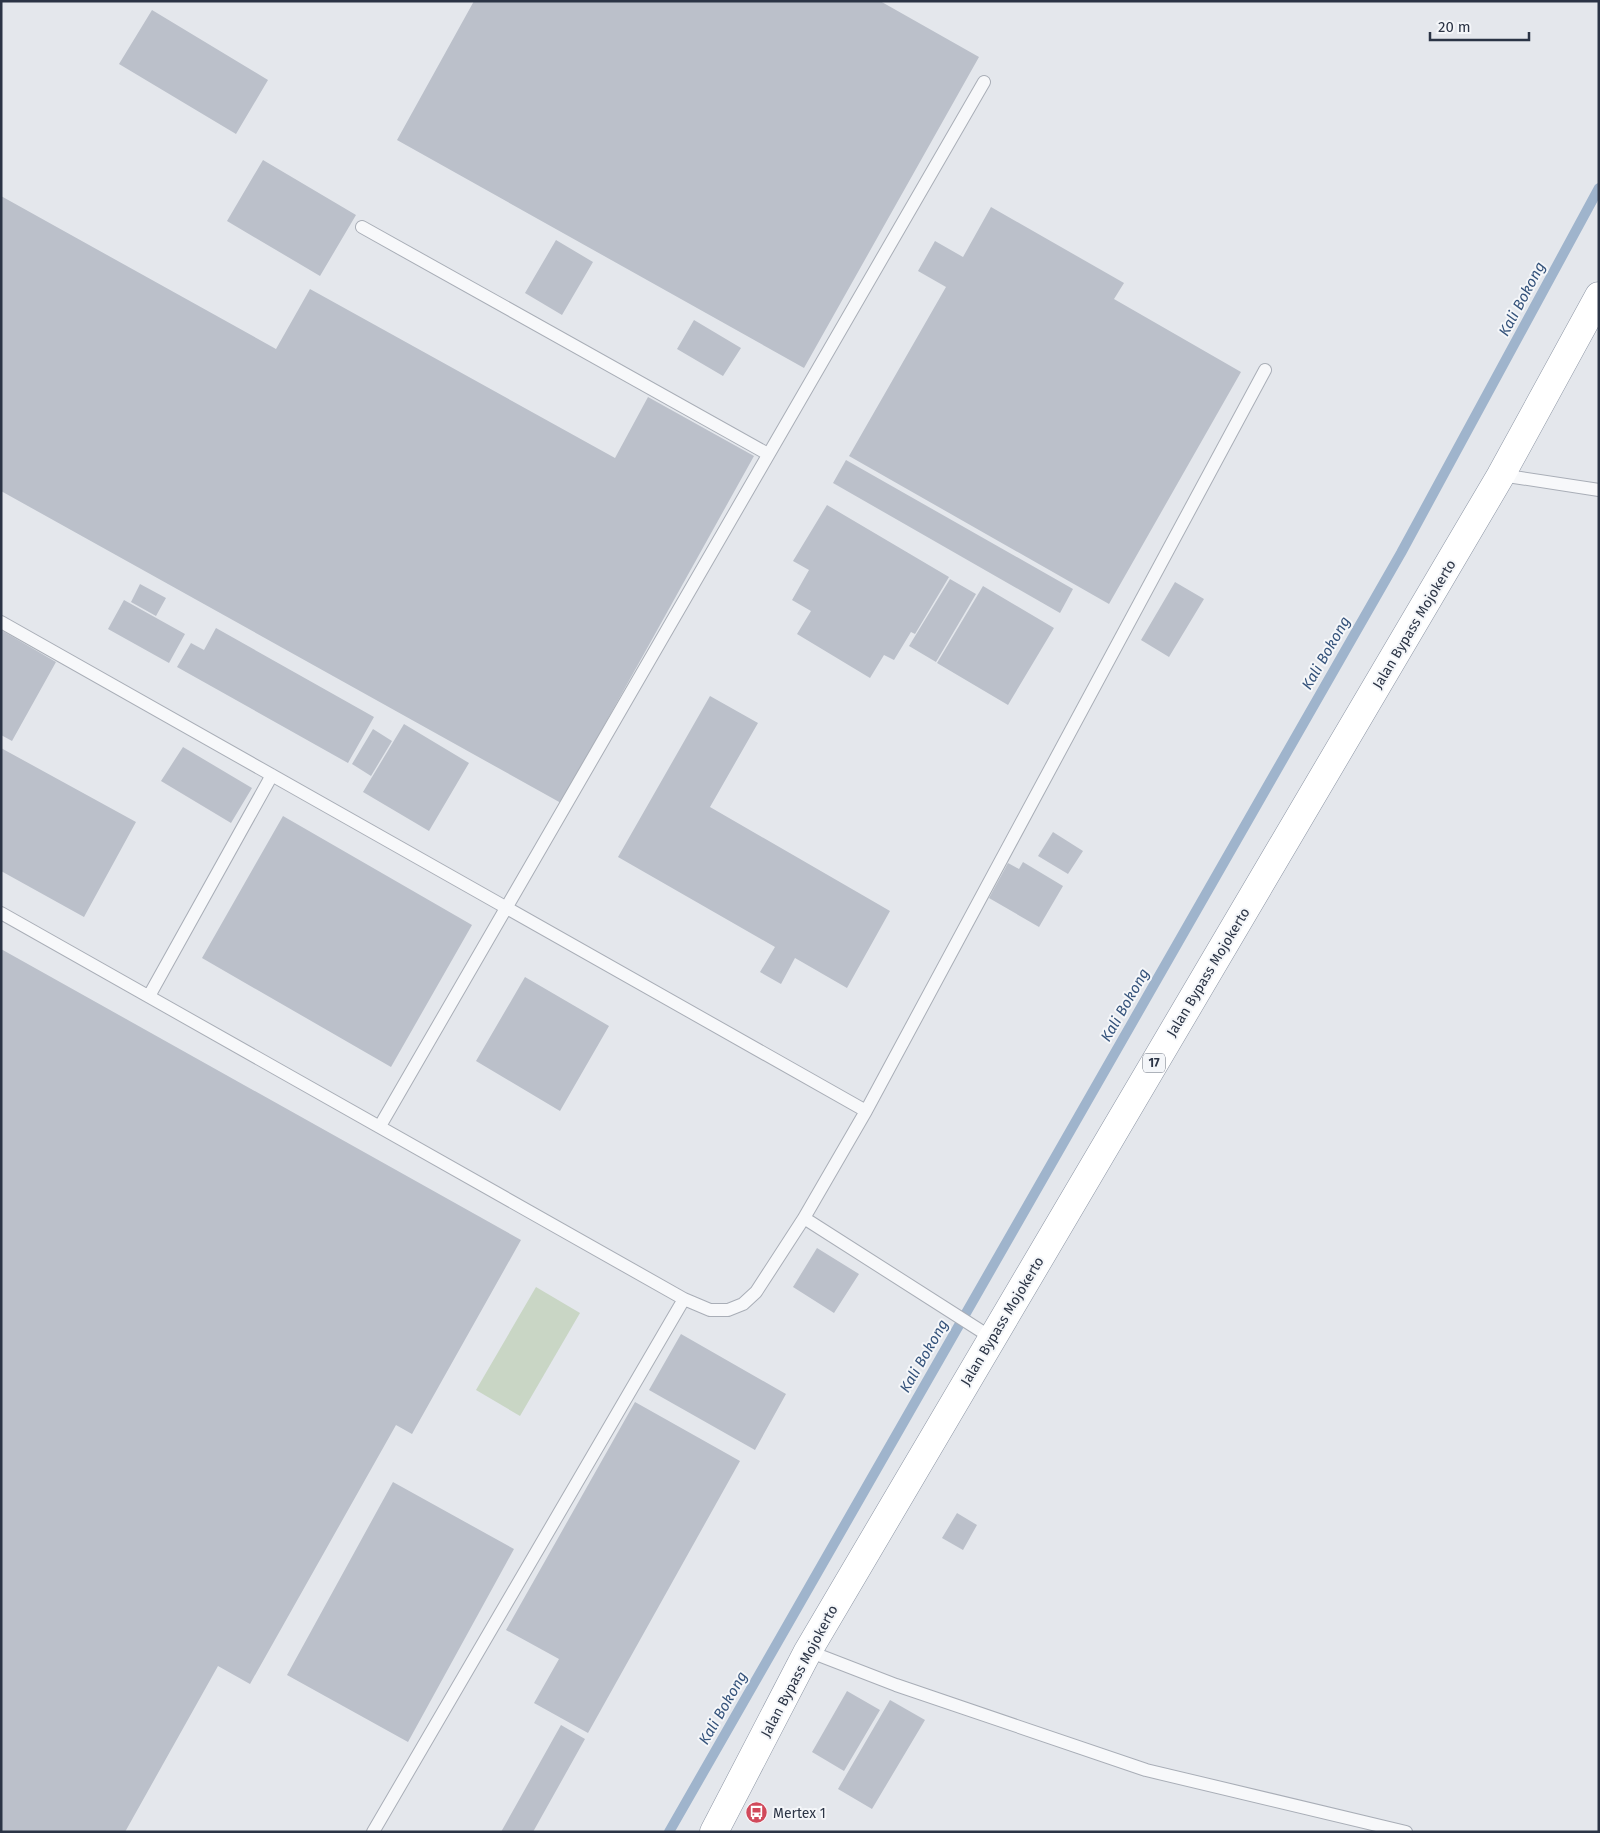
<svg xmlns="http://www.w3.org/2000/svg" width="1600" height="1833" font-family="'Fira Sans',sans-serif">
<rect width="100%" height="100%" fill="#e4e7ec"/>
<path fill="#c9d6c5" d="M536,1287l44,26 -60,103 -44,-26z"/>
<g fill="none" stroke-linecap="round" stroke-linejoin="round">
<path stroke="#9fb4cc" stroke-width="10" d="M669,1832l732,-1279 198,-365"/>
</g>
<path fill="#bbc0ca" d="M474,1h406l99,56 -175,311 -407,-228z
M152,10l116,70 -32,54 -117,-70z
M263,160l93,55 -36,61 -93,-55z
M1,196l275,153 34,-60 305,169 33,-61 106,59 -193,347 -560,-312z
M991,207l133,76 -10,16 127,73 -132,232 -260,-148 97,-169 -28,-16 17,-30 28,16z
M556,240l37,22 -31,53 -37,-22z
M694,320l47,28 -18,28 -46,-27z
M846,460l227,129 -13,24 -227,-130z
M827,505l122,72 -34,57 -4,-2 -17,28 -10,-5 -14,23 -73,-44 14,-23 -19,-11 17,-30 -16,-9z
M950,579l26,15 -40,68 -27,-16z
M1175,582l29,17 -35,58 -28,-17z
M140,584l26,14 -10,18 -25,-14z
M983,586l71,42 -46,77 -71,-42z
M124,600l61,34 -16,29 -61,-34z
M216,628l158,89 -26,46 -171,-96 14,-24 13,7z
M1,630l55,32 -44,79 -11,-6z
M710,696l48,27 -48,84 180,104 -43,77 -52,-30 -14,26 -21,-12 15,-25 -157,-90z
M404,724l65,39 -40,68 -66,-39z
M373,729l19,12 -21,35 -19,-12z
M183,747l69,41 -21,35 -70,-42z
M1,748l135,74 -52,95 -83,-46z
M283,816l189,109 -81,142 -189,-109z
M1053,832l30,19 -15,23 -30,-18z
M1023,862l40,24 -24,41 -50,-29 19,-35 11,6z
M1,949l520,291 -109,194 -16,-9 -146,259 -32,-18 -93,166h-124z
M525,977l84,49 -49,85 -84,-50z
M817,1248l42,26 -25,39 -41,-26z
M681,1334l105,60 -31,56 -106,-60z
M635,1402l105,59 -152,272 -54,-30 25,-44 -53,-29z
M393,1482l121,67 -106,193 -121,-67z
M957,1513l20,12 -14,25 -21,-12z
M847,1691l33,19 -36,61 -32,-19z
M890,1700l35,20 -53,89 -34,-20z
M561,1725l24,14 -52,93h-32z"/>
<g fill="none" stroke-linecap="round" stroke-linejoin="round">
<defs>
<path id="service" d="M362,227l406,227
M1501,475l98,15
M1,622l865,489
M1,913l683,386 26,11h18l15,-6 13,-12 48,-74 188,120
M149,996l123,-221
M380,1126l604,-1044
M804,1218l62,-107 399,-741
M808,1651l88,34 250,85 260,62
M373,1832l311,-533"/>
<path id="trunk" d="M714,1832l94,-181 693,-1176 98,-179"/>
</defs>
<use href="#service" stroke="#a9aeb7" stroke-width="14"/>
<use href="#trunk" stroke="#8b94a3" stroke-width="29"/>
<use href="#service" stroke="#f7f8fa" stroke-width="12"/>
<use href="#trunk" stroke="#fff" stroke-width="28"/>
</g>
<defs>
<symbol id="bus-disc" viewBox="-11 -11 22 22"><circle r="9.5" fill="#d1495b" stroke="#f4f6f9"/><path d="M-5-6H5V4H4V6H2V4H-2V6H-4V4H-5ZM-3.5-4V0h7V-4ZM-3.5 1.2v1.5H-2V1.2ZM2 1.2v1.5H3.5V1.2Z" fill="#fff"/></symbol>
</defs>
<g fill-rule="evenodd">
<use href="#bus-disc" x="744" y="1800" width="25" height="25"/>
</g>
<g text-anchor="middle" stroke-width="4" stroke-linejoin="round" paint-order="stroke">
<rect fill="#f4f6f9" stroke="#676e7b" stroke-width="1" x="1143" y="1053.5" width="22" height="19" rx="4"/>
<g font-size="12" font-weight="bold" fill="#2b3445">
<text x="1154" y="1067">17</text>
</g>
<g font-size="14" fill="#2b3445" stroke="#f4f6f9">
<text transform="translate(1414 624) rotate(-59)" y="5">Jalan Bypass Mojokerto</text>
<text transform="translate(1208 972) rotate(-59)" y="5">Jalan Bypass Mojokerto</text>
<text transform="translate(1002 1321) rotate(-59)" y="5">Jalan Bypass Mojokerto</text>
<text transform="translate(799 1671) rotate(-62)" y="5">Jalan Bypass Mojokerto</text>
</g>
<g font-size="14" fill="#2b3445" stroke="#f4f6f9" text-anchor="start">
<text x="773" y="1818">Mertex 1</text>
</g>
<g font-size="15" font-style="italic" fill="#34527a" stroke="#f4f6f9">
<text transform="translate(1522 299) rotate(-62)" y="5">Kali Bokong</text>
<text transform="translate(1326 653) rotate(-60)" y="5">Kali Bokong</text>
<text transform="translate(1125 1005) rotate(-60)" y="5">Kali Bokong</text>
<text transform="translate(924 1356) rotate(-60)" y="5">Kali Bokong</text>
<text transform="translate(723 1708) rotate(-60)" y="5">Kali Bokong</text>
</g>
</g>
<rect width="1600" height="1833" fill="none" stroke="#2b3445" stroke-width="5"/>
<path d="M1430 32v8h99v-8" fill="none" stroke="#2b3445" stroke-width="2.5"/>
<text x="1438" y="32" font-size="15" fill="#2b3445" stroke="#f4f6f9" stroke-width="4" paint-order="stroke">20 m</text>
</svg>
